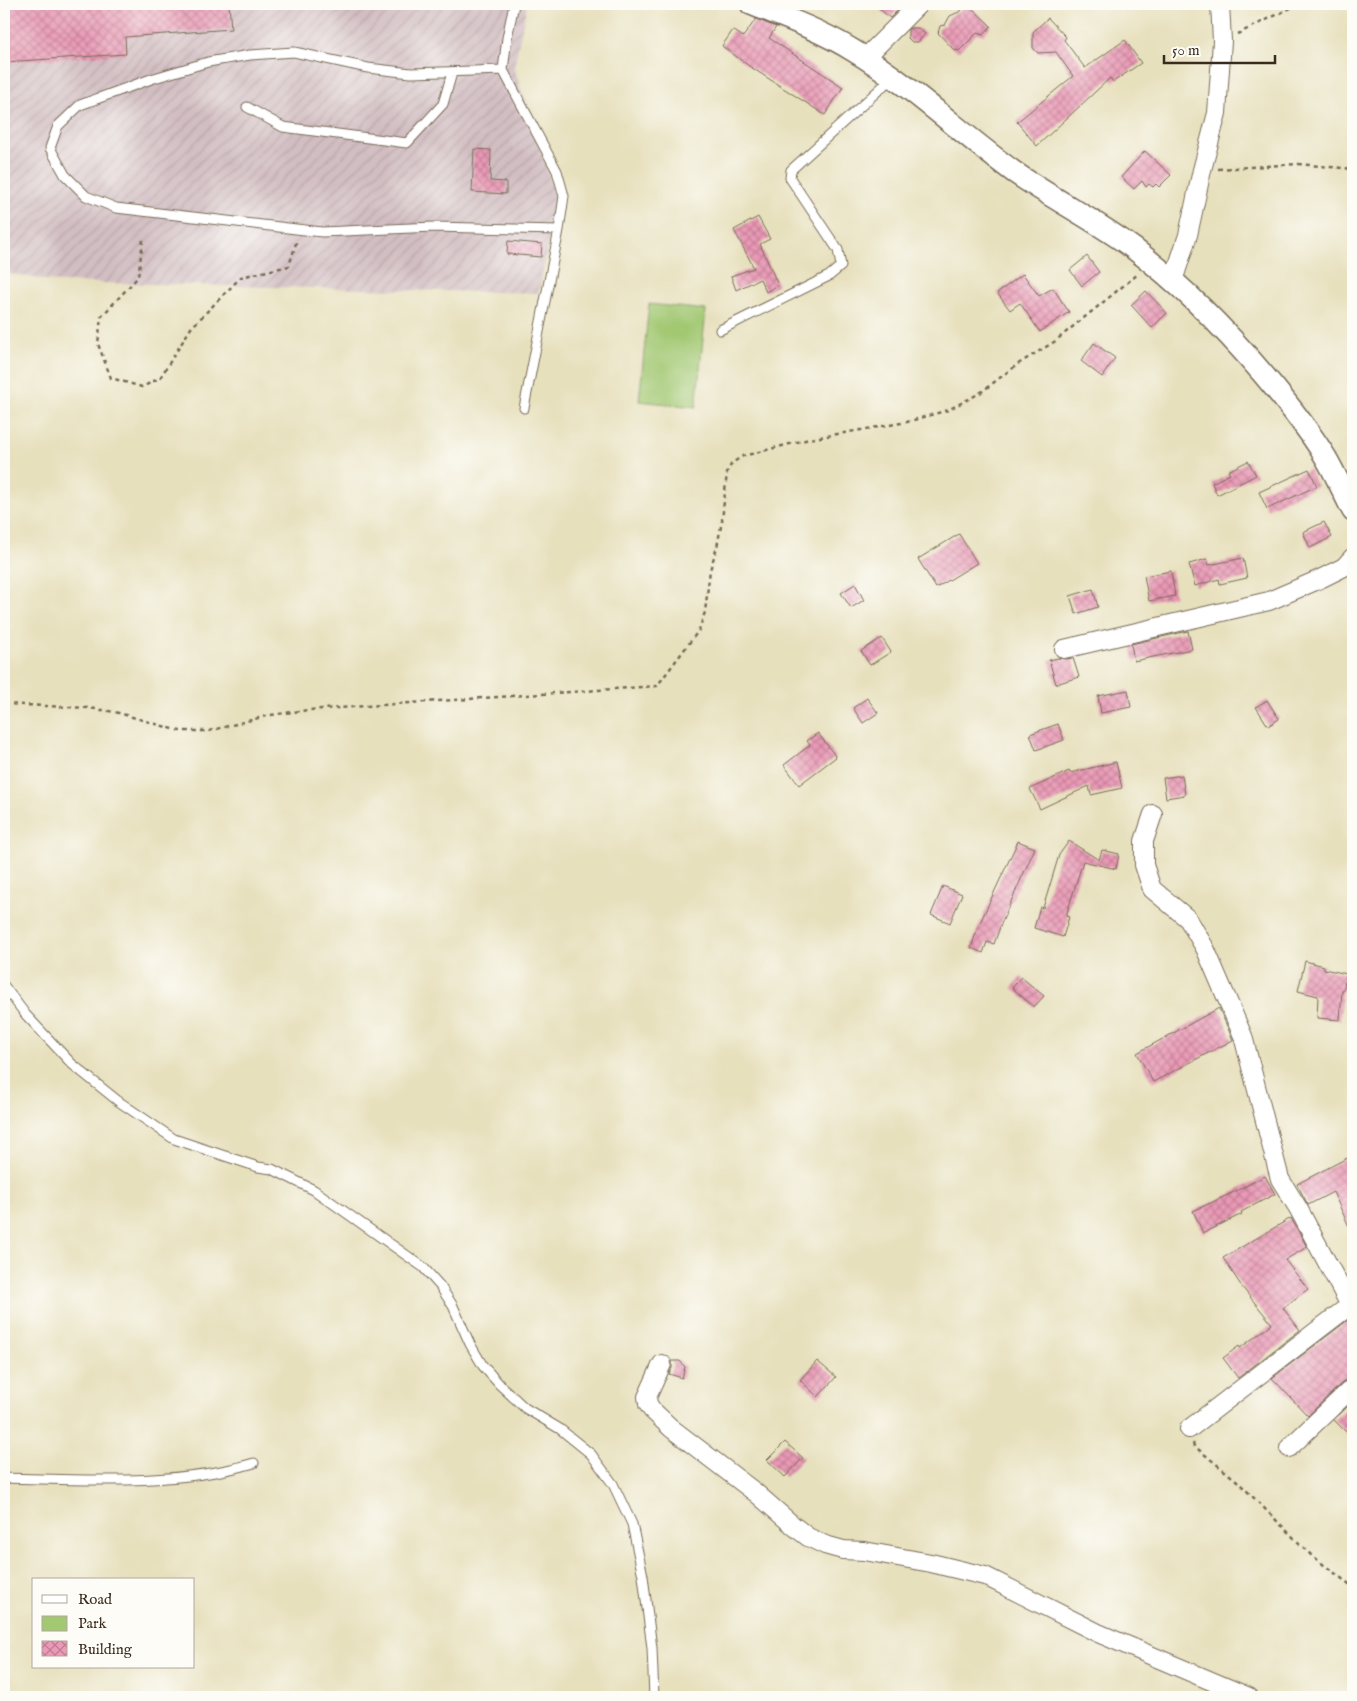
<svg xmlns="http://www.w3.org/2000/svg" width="1357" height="1701" font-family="'IM FELL English',serif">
<defs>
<pattern id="industrial-furrows" width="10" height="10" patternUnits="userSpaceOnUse" patternTransform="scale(1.25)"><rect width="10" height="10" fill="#d2bec2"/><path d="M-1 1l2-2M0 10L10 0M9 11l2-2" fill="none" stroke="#b5a3a6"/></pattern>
<pattern id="building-cross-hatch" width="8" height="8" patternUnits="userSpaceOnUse" patternTransform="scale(1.25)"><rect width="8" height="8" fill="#ea99b6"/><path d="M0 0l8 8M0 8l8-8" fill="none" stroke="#bf7d93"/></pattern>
</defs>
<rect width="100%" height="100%" fill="#fdfcf7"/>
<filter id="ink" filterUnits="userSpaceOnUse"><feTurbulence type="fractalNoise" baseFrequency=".02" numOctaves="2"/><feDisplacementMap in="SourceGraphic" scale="10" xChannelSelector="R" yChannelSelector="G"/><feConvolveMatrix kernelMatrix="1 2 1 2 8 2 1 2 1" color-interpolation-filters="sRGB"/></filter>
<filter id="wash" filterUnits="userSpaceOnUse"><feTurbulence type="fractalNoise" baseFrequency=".0096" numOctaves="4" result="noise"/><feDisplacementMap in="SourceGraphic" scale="20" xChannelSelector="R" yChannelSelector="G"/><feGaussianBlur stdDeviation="1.12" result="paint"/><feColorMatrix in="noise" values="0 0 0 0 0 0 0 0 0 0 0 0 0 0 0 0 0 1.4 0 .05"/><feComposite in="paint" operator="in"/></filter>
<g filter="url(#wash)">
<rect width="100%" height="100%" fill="#e7e0bd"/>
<path fill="url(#industrial-furrows)" d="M4,4h523l-13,63 42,131 -17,95 -480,-11 -55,-9z"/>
<path fill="#a2c872" stroke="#6e7948" d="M649,304l57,6 -10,97 -57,-6z"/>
<g id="blocks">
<path fill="url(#building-cross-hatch)" d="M4,4h225l2,25 -106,8 1,17 -122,8z
M874,4h20l5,5 -9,9z
M963,5l7,1 21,20 -8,9 -6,-2 -18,18 -5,-1 -16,-17 2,-7 5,-1 5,-9 11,-5z
M1048,18l18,19 -2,3 21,28 40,-28 16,23 -28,19 -3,-4 -73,68 -20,-24 56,-46 -17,-24 -18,1 -5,-5v-16z
M756,19l20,8 -7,11 74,49 -18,28 -76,-49 -27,-20 11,-16 10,7z
M910,28h8l7,6 -7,8h-6l-4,-4v-8z
M474,149l17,1 -1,31 16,1v12l-34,-2z
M1145,151l26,24 -12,12 -3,-3 -3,3 -4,-3 -3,3 -4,-6 -8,8 -13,-12z
M758,217l12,22 -10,5 18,41 -12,7 -6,-13 -24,11 -5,-14 23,-8 -20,-38z
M508,241l34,3 -1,13 -34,-3z
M1087,256l12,16 -17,14 -12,-16z
M1023,274l16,22 14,-8 16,24 -29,20 -20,-29 -10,7 -13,-17z
M1146,291l21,22 -15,15 -21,-23z
M1094,343l21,15 -13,19 -21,-16z
M1248,461l8,14 -39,20 -5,-12 18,-9 -2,-3z
M1309,469l8,17 -50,23 -8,-17z
M1324,522l8,15 -22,11 -7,-16z
M959,534l18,29 -41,25 -18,-29z
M1243,558l4,20 -27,6 -1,-5 -24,7 -6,-22 18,-5 2,6z
M1171,571l4,25 -26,5 -5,-25z
M855,584l9,16 -13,8 -10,-15z
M1093,589l5,18 -22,7 -6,-18z
M1188,631l4,18 -58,12 -3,-17z
M882,638l9,14 -21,13 -9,-14z
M1058,658l8,1 7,-1 6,19 -23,7 -7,-24z
M1128,690l3,17 -30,6 -3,-17z
M867,698l11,15 -15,10 -10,-15z
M1267,700l12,19 -11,7 -12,-19z
M1058,724l6,16 -28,10 -6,-16z
M818,733l18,24 -37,28 -15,-20 26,-20 -3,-4z
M1116,762l6,26 -31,7 -2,-9 -49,23 -10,-20 39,-18 1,2z
M1182,775l3,20 -19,3 -3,-20z
M1018,841l17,7 -34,76 -7,20 -7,-2 -4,11 -12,-5 7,-21z
M1069,841l30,19 3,-10 17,4 -3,15 -33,-8 -17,55 3,1 -6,20 -29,-9 6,-21 3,1 16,-53z
M943,886l19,8 -12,29 -19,-8z
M1305,961l19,5v3l23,5 -4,17h-1l-2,29 -23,-2 1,-22 -20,-5z
M1021,977l23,19 -10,11 -22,-19z
M1219,1008l14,32 -80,42 -16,-29z
M1353,1155v25l-4,2 4,8v45l-20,-43 -25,13 -11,-21z
M1265,1176l10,18 -34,18 1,2 -39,19 -10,-22 39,-18z
M1291,1218l16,29 -22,13 23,29 -25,19 17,22 -62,48 -15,-20 16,-12 1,2 32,-24 -30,-37 -19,-29z
M1348,1320l5,2v55l-7,2 -38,37 -36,-38z
M672,1361h8l5,6 -3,11 -13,-4 3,-6z
M817,1361l19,16 -18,20 -18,-17z
M1353,1401v25l-6,7 -13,-13z
M785,1442l18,16 -18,19 -18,-17z"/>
</g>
</g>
<g filter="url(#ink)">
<use href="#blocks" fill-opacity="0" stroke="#776a56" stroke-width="1"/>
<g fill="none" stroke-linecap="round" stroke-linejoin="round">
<defs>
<path id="service" d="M514,4l-7,34 -4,32 54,101 7,25 -5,34 -35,178
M503,70l-92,3 -43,-5 -74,-16 -44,3 -42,7 -57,17 -71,26 -22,21 -8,22 15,27 21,21 30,12 206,24 112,-5 125,3
M247,107l36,20 124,16 36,-39 9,-31
M720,330l109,-54 12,-10 -3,-16 -48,-72 1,-8 102,-93
M4,986l22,29 46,49 46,37 56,38 84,28 14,2 42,21 109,77 17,19 13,20 17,38 13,22 17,19 25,23 35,21 31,25 22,30 19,40 11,52 9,72 2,49
M4,1478c79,2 174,8 250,-15"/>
<path id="minor" d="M865,58l54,-54
M1173,281l15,-46 14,-65 15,-57 5,-72 -2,-37
M1064,649l205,-48 51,-22 24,-12 9,-10
M1153,814l-9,27v24l8,24 36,30 17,29 38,88 37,143 18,29 55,103
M662,1364l-15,33 1,7 4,6 19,18 85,65 39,34 13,10 17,8 18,5 21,1 67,12 54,13 113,57 151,64
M1189,1429l164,-126
M1289,1448l64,-61"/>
<path id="tertiary" d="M751,4c35,14 71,27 103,47 57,34 106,82 160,121 39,27 81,48 119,76 48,36 91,80 130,126 22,26 45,54 63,84 10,17 18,36 27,53"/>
</defs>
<use href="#service" stroke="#776a56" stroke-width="11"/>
<use href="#minor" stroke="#776a56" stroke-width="20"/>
<use href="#tertiary" stroke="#776a56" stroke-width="24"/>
<path stroke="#776a56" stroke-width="2.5" stroke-dasharray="4 4" stroke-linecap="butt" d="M1237,34l62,-30
M1218,169l80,-5 55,5
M143,240l-5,37 -37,40 -3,27 13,34 31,9 18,-9 31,-50 50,-51 48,-11 8,-26
M4,704l85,4 26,4 65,19h29l61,-16 39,-5 348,-24 42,-56 6,-18 5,-42 7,-23 5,-26 5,-49 5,-9 11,-7 66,-17 98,-17 41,-12 32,-17 38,-29 36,-22 84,-68
M1193,1443l1,3 42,34 75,75 42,32"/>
<use href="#service" stroke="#fff" stroke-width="9"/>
<use href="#minor" stroke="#fff" stroke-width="18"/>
<use href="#tertiary" stroke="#fff" stroke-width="21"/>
</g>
</g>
<rect width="1357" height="1701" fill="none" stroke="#fdfcf7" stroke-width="20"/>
<rect x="32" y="1578" width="162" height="90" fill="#fdfcf7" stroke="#afa8a0"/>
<rect x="42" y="1595" width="25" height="8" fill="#ffffff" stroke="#afa8a0"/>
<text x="78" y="1604" font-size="15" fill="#3b2a1e">Road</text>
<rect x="42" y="1616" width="25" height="15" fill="#a2c872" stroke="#afa8a0"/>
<text x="78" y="1628" font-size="15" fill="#3b2a1e">Park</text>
<rect x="42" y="1641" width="25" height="15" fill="url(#building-cross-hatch)" stroke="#afa8a0"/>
<text x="78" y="1654" font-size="15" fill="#3b2a1e">Building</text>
<path d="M1164 55v8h111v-8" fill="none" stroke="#3b2a1e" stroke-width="2.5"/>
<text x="1172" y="55" font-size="15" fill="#3b2a1e" stroke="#fdfcf7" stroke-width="4" paint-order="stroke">50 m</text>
</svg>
